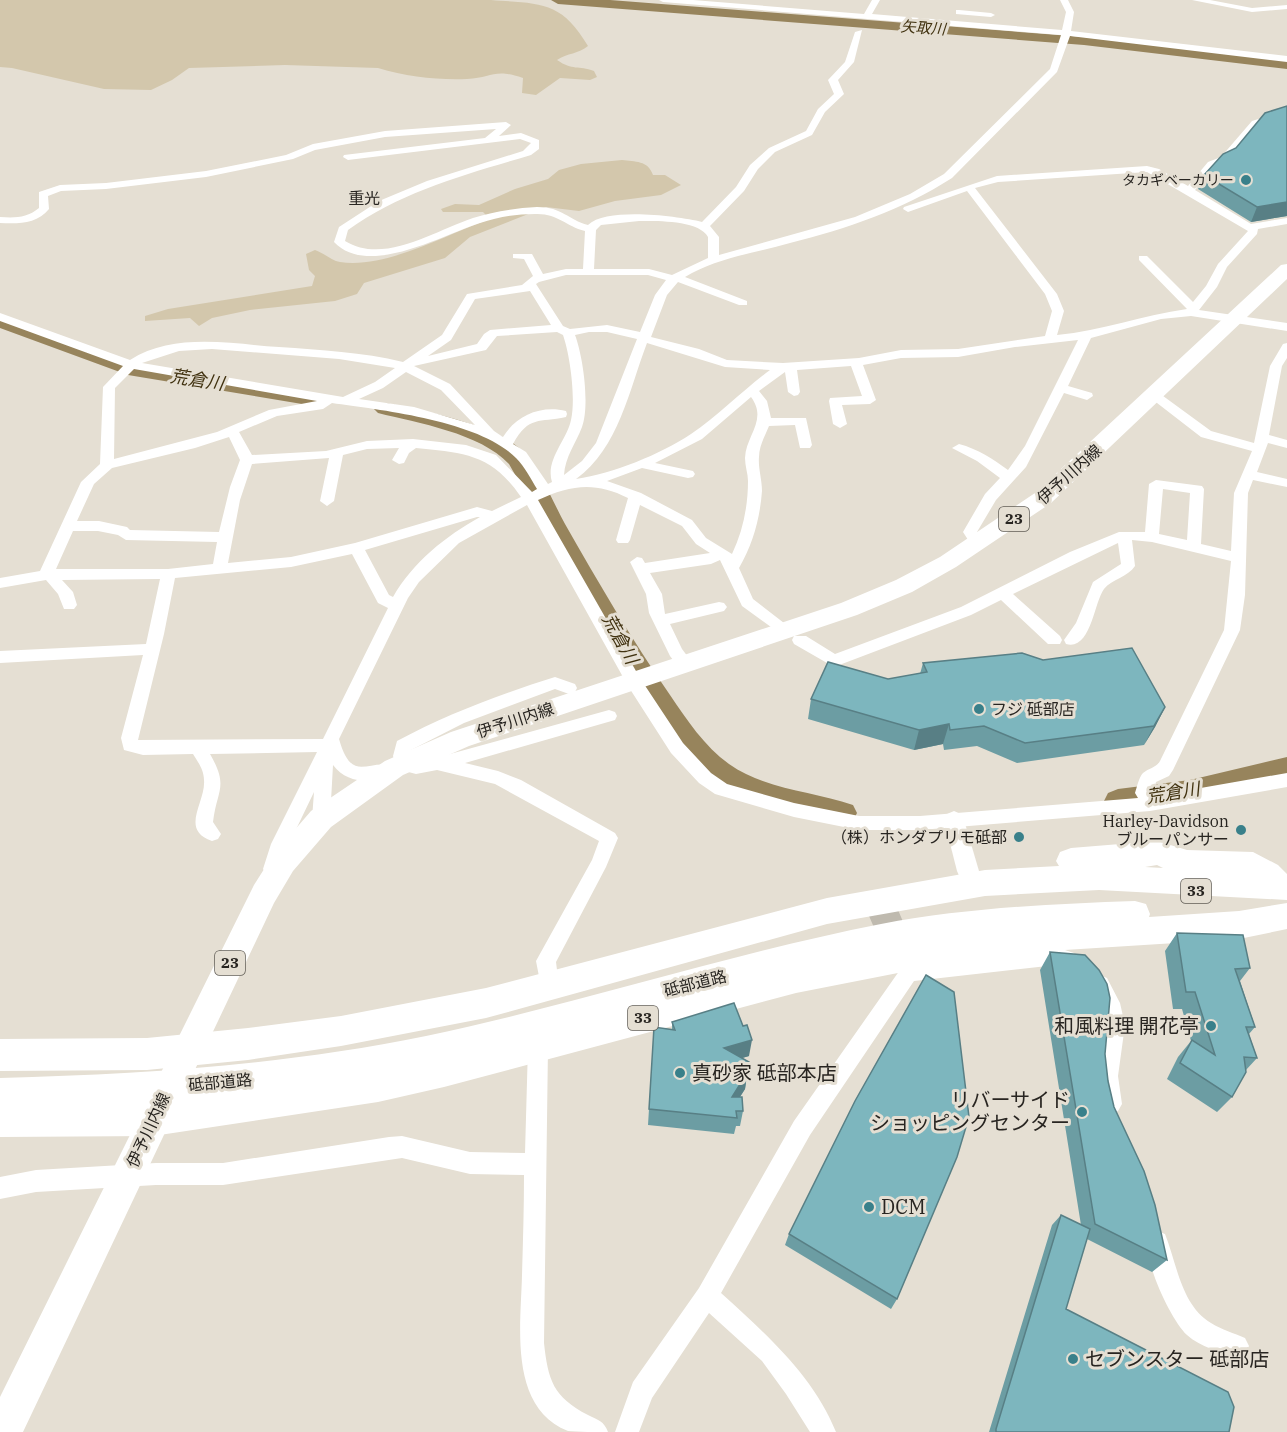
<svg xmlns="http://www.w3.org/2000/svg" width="1287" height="1432" font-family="'IBM Plex Serif','Noto Sans JP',serif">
<rect width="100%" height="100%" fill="#e5dfd3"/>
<path fill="#d3c7ac" d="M0,0h491c49,4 70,0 97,46 -9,8 -21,7 -31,14 16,11 21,5 37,11l3,6 -7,3 -30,-2 -24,17 -14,-2 1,-15c-29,-10 -31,0 -56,1 -30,1 -60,-2 -89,-11l-93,-3 -96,3 -17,12 -21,10 -47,-1 -92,-21 -12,-1z
M622,160c13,2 26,0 31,15h12l16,10 -20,10 -46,6 -36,10 -33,-4 -76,30 -25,21 -81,25 -7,11 -22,7 -85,9 -38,8 -13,8 -9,-8 -45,3v-5l23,-7 144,-23 3,-10 -6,-6 -3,-16 9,-4c9,3 17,11 25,12 46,7 107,-28 150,-43l-7,-7h-40l-2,-3 14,-5 24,1 36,-16 33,-10 11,-9 22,-6z"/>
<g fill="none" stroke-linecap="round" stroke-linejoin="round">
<path fill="#97845c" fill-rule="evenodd" d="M551,0h59l474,37 203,24v8l-203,-24 -526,-41z
M0,315l139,51 175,28 7,2 3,4 -3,4 -7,2 -186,-31 -128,-47z
M385,403c36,7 100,20 129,41 25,19 37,55 51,80 33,58 67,116 105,171 17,25 34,51 59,69 37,26 83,27 124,41l4,8 -4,8 -10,4 -44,-10 -56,-18 -26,-12 -26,-22 -21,-26 -42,-63 -119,-210c-29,-31 -91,-41 -131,-51l-4,-4 4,-4z
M1287,757v22l-97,23 -72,11 -10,-4 -4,-8 4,-8 10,-4 72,-9z"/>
<path stroke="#bfbaaf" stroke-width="29" stroke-dasharray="29 14" stroke-linecap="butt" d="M881,907l17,40"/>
<path fill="#fff" fill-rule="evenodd" d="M659,0h34l171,14 8,-14h8l-8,14 190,16 4,-18 -6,-12h8l6,12 -3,19 216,25v6l-217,-26 -13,36 -105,106c-50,32 -106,51 -162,65 -35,10 -74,15 -105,34l62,24v4h-8l-61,-23 -11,13 -16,42 48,12 28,11 56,3 76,-5 42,-8 57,-1 87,-13 7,-25 -7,-17 -78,-103 -59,21 -5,-3 1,-2 93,-31 150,-10 12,3 29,17 20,-24 13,-5 31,-36 35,-11v6l-29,9 -29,36 -13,5 -21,24 56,34 36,-6v6l-29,5 -1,5 -30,33 -10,20 -18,23 88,13v8l-96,-15 -30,3 -70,19 -23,48 24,7 1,3 -6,4 -23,-7 -38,74 -30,33 -19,32 7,11 -2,3h-10l-9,-14 22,-38 15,-16 -23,-17 -25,-13 7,-4c19,5 34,15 49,26l17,-24 53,-106 -63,7 -57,10 -57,1 -38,7 13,35 -6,4 -28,1 5,19 -7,4 -7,-4 -4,-23 1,-3 32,-2 -11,-30 -54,4 3,22 -2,3 -4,1 -6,-4 -3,-20 -26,19 8,10 4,17h35l6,27 -2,3h-10l-5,-23 -26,1c-4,10 -10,20 -10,31 -1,11 3,22 3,34 -2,27 -9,53 -23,77l14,31 31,24 -3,4h-10l-29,-21 -22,-46 -9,4 -61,9 12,21 3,20 54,-12 5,1 3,4 -3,4 -54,13 12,25 12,16 -2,4h-12l-10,-13 -21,-43 -3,-19 -16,-32 7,-5 5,1 3,5 65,-10 -14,-9 -14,-18 -42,-21 -10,35 -2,3h-10l-2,-3 12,-42c-33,-17 -58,-13 -90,2l102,178 43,65 28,30 16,11 67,19 65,13h61l218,-18 -3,-5c2,-6 4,-16 8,-20 6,-5 13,-5 17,-12l64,-131 7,-69 -79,-19 -20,-2 3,26c-7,11 -23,13 -31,23 -10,13 -13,62 -38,55l-2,-4 12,-17 17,-41 28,-18 -3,-21 -105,51 47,42 2,4 -2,4h-12l-47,-44 -30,15 -137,52 -40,-23 -2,-4 2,-4h12l29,18 126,-47 109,-55 49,-20h26l4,-48 7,-4 46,6 2,3 -3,55 30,7 3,-58 18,-42 -51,-14 -53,-41 1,-3h10l52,38 43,12 16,-77 13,-22 4,-1v15l-5,8 -13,69 18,5v8l-19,-5 -11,29 30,7v8l-34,-7 -5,13 -3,102 -5,35 -67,140 -4,6 -13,6 -3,11 2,3 132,-23v14l-137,24 -230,19h-61l-65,-13 -79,-23 -16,-11 -28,-30 -43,-67 -101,-181 -68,38 -40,39 -11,16 -69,141c13,46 29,19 54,27l3,5 -3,5c-20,7 -45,9 -60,-11l-3,54 -3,5 -6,2 -6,-2 -3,-5 2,-27 -25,52 -11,30 -6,3 -6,-3 -3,-5 8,-25 46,-92 -107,2c19,33 7,35 3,68l8,12 -3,5 -6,2c-33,-11 -6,-39 -8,-61 0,-10 -6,-18 -11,-26l-50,1 -19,-5 -3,-12 22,-83 -143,8v-12l146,-7 14,-65 -98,1 11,12 4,13 -3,4h-10l-6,-15 -12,-14 -46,8v-10l40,-7 41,-89 19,-18 3,-77 20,-21 -123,-45v-8l130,47c44,-28 101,-16 149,-13 42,3 83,5 124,15l39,-27 25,-41 55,-9 11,-9 -9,-17 -11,-1v-4h19l11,20 23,-5h17l2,-38c-20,-5 -27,-18 -50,-17 -19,0 -37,3 -55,9 -38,12 -112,55 -146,19l5,-15 40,-26 48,-20 96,-30 8,-8 -11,-4 -172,21 -5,-3 1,-2 141,-17 11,-9 -111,8 -70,13 -22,9 -87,18 -100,12 -45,2 -13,5 1,13c-12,15 -31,15 -49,14v-6c15,1 27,1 39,-9v-16l21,-7 46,-2 100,-12 80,-16 27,-11 72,-13 121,-9 5,3 -12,11 22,-3 18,7v9l-8,6c-64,19 -129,36 -183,75l-3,11c39,24 89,-10 128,-23 20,-6 42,-10 64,-11 26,0 31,13 51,18 19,-18 89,-9 114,-3l34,-35 14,-22 19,-17 37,-17 12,-22 16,-15 -6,-14 17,-18 10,-30 7,-2 -8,32 -16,18 6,14 -19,18 -13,23 -37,17 -17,17 -14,22 -34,35 9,11v18l136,-38 55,-23 34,-20 106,-105 11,-34 -398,-33zM1147,172l101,59 -30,33 -12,22 -13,16 -46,-46h-8v4l48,49c-44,6 -85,22 -130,26l7,-24 -7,-17 -82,-106 23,-6zM639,221c18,0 60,-1 69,16v21l-36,17 -23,-6h-55l2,-39 5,-5zM566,275h82l18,5 -11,15 -15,37 -33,-7 -37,4 -7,-3 -27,-42 3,-2zM530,291l21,34 -61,5 -6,4 -7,10 -49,12 23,-16 24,-41zM557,332l6,3c7,20 13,63 8,85 -4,20 -26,40 -19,62l-4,2 -22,-32 -13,-8c16,-29 26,-21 53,-27l1,-3 -1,-3c-26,-6 -50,5 -63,26l-9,-6 -44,-47 -36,-18 72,-16 11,-14zM589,332h18l30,7 -41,104 -14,18 -18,14c1,-18 12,-32 18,-48 8,-22 1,-71 -7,-92zM647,343l78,24 45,3c-27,20 -51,45 -79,64 -32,21 -77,39 -115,45 43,-31 53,-89 71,-136zM212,349l127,10 56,9 -20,14 -32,15 -201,-34 37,-12zM134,369l183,32 -48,9 -52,22 -103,27 1,-71zM406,372l35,18 34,35 -61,-18 -55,-8 24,-11zM751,397c17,23 -5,38 -6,61 0,8 3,16 3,23 0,25 -5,50 -16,73l-26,-16 -14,-18 -51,-27 -34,-12 35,-13 46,10 5,-1 2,-3 -2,-3 -38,-8 47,-24zM332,403c50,7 148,18 184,55 9,9 15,21 21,31l-5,3 -36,-37 -30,-10 -53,-6 -46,2 -41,10 -74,4 -13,-23 38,-16 46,-7zM229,437l11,23 -10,27 -11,45 -89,-2 -3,-3 -28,-6h-22l17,-37 18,-16 83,-20zM399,448l-7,12 7,4 5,-1 5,-10 7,-5c47,5 75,5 105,49l-29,14 -15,-4 -122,36 -64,14 -63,6 12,-63 12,-36 77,-6 -9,43 7,5 7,-5 9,-46 24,-6zM1163,489l27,4 -3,47 -28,-6zM477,517h3c-34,19 -67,45 -87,80l-4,-2 -24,-45zM73,531h25l20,4 8,5 91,2 -4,22 -45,5h-112zM352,554l26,49 10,5 -65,131 -185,1 26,-106 11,-56 116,-11z
M1192,0h18l42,8 35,-3v4l-35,3z
M959,10l32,3 4,2 -4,2 -35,-3v-4z
M555,677l20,7 2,4 -2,4 -6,2 -14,-5 -91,34 -53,27 -1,9 6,1 34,-6 159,-44 6,2 2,4 -2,4 -150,43 33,8 23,9 94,53 3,5 -12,29 -50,95 3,24 -3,6 -7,3 -7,-3 -6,-31 56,-101 7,-19 -104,-57 -58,-14 -21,4 -19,-5 -4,-13 4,-15c50,-27 104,-47 158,-64z
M1056,947l18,6 3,6 -3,6 -7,3 -11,-3 -142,16 -104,154 -89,158c45,41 92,82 115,139h-26l-24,-38 -24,-33 -53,-48 -57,85 -13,34h-24l18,-50 66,-94 95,-167 108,-154z
M1100,975l7,3 13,25 5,22 -7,51 4,28 -4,7 -7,3 -7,-3c-14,-32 4,-58 1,-88 -2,-14 -9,-26 -15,-39l3,-6z
M538,1036l7,3 3,7 -4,297c4,37 9,54 44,72 10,5 16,6 20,17 -11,0 -30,0 -40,-1 -60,-24 -47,-106 -46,-156 1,-33 2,-67 2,-100l-54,-1 -68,-16 -179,27h-67l-120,7 -36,7v-22l36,-7 120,-7h67l166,-26 13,-1 68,16 55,1 3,-107 3,-7z
M1157,1231l8,3c12,30 16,71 46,89 11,7 23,10 34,15l4,8 -4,8 -8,4c-16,-6 -37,-11 -50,-23 -17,-16 -47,-80 -38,-101z"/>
<path fill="#fff" fill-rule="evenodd" d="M954,811l7,3 3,6 15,51 -3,7 -8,2 -8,-2 -3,-7 -13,-51 3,-6z"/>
<path fill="#fff" fill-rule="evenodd" d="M1287,264v15l-236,224 -95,64 -44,25 -55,23 -388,131 -66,29 -72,52 -38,44 -19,32 -251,529h-23v-35l254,-512 19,-30 38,-44 74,-50 66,-29 390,-129 55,-23 44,-23 95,-64 246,-228z"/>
<path fill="#fff" fill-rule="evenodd" d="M1157,841l30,9 66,2 25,13 9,9v26l-188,-10 -114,6 -158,28 -341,94 -145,28 -93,14 -101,10 -147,1v-32l147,-1 101,-10 93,-12 145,-28 341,-90 158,-28 74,-4 -3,-5 4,-9 11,-4zM1157,865l6,3 -18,-1z
M1135,901l11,3 4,10 -1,3 90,-6 48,-8v26l-48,10 -206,13 -130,20 -107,21 -352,94 -66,15 -225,34 -153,1v-59c145,-4 284,-13 426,-42 153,-32 302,-82 455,-112 84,-16 169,-20 254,-23z"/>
</g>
<path fill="#6c9da3" d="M1287,106v110l-36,6 -53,-33 6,-14z
M923,663l242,44 -10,20 -11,18 -127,18 -40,-17 -33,4 -1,-6 -29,6 -106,-31 3,-20 77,-20 32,-5z
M1177,933l73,35 -10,13 15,46 -6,7 8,24 -11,12 -14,27 -15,15 -50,-33 11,-22 13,-16 -9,-32h-9l-8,-58z
M1050,952l55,102 3,27 6,26 53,153 -15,12 -65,-33 -21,70 163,123h-240l63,-207 9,-10 20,10 -41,-255z
M672,1022l77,34 -7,2 7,4 -4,27 -5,8 3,14 -3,15h-4l-2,8 -86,-9 1,-16 23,-80z
M789,1234l108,65 -6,10 -106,-64z"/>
<path fill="#587f85" d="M1287,202v14l-36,6 6,-15z
M1165,707l-10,20 -11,18 10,-19z
M949,724l-6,20 -29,6 5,-20z
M752,1040l-3,16 -27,8 2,-16z
M749,1062l-4,27 -15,23 2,-15 12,-26z"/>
<path fill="#7db6be" stroke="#587f85" stroke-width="1.5" d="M1287,106v96l-30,5 -53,-32 19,-21 13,-6 29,-35z
M1132,648l33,59 -11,19 -129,17 -41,-17 -34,4 -1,-6 -30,6 -108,-31 17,-37 60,17 39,-7 -4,-9 99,-10 21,7z
M1177,933l66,2 7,33 -15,1 20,58h-9l11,31 -13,-1 2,15 -14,25 -52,-34 12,-23 23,15 -20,-63h-9z
M1050,952l35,3 14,15 8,14 3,14 -5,56 3,27 6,26 30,64 11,34 12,55 -72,-36z
M926,975l28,17 15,125 -12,40 -60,142 -108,-65 66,-133z
M734,1003l9,23 4,-1 5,15 -28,8 25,14 -5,9 3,2 -15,24h10l1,14h-7l1,7 -88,-9 5,-82 21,3 -3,-8z
M1061,1215l29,14 -24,80 162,83 6,15 -5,25h-233v-3z"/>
<g fill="#39808a" stroke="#e5dfd3" stroke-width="2">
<circle cx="1246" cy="180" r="6"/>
<circle cx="979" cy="709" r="6"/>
<circle cx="1241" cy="830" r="6"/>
<circle cx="1019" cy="837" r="6"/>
<circle cx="1211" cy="1026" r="6"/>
<circle cx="680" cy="1073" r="6"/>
<circle cx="1082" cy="1112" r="6"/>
<circle cx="869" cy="1207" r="6"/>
<circle cx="1073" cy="1359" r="6"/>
</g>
<g text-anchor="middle" stroke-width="6" stroke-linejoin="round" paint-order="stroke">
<g font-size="14" fill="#282521" stroke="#e5dfd3" text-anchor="end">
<text x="1234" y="185">タカギベーカリー</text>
</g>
<g font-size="15" font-style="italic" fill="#413210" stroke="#e5dfd3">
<text transform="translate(923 28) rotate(4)" y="5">矢取川</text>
</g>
<g fill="#e5dfd3" stroke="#615d56" stroke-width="1.5">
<rect x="999" y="507" width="30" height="24" rx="4.5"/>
<rect x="1181" y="879" width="30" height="24" rx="4.5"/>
<rect x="215" y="951" width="30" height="24" rx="4.5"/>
<rect x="628" y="1006" width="30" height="24" rx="4.5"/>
</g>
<g font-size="15" font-weight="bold" fill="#282521">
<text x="1014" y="524">23</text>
<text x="1196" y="896">33</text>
<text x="230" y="968">23</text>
<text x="643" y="1023">33</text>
</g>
<g font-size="16" fill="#282521" stroke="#e5dfd3">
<text x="364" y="204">重光</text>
</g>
<g font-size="16" fill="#282521" stroke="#e5dfd3">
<text transform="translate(1069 474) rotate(-42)" y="6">伊予川内線</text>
<text transform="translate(515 720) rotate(-18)" y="6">伊予川内線</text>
<text transform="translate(695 983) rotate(-14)" y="6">砥部道路</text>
<text transform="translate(220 1082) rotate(-5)" y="6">砥部道路</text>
<text transform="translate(148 1130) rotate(-65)" y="6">伊予川内線</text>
</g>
<g font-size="16" fill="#282521" stroke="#e5dfd3" text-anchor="end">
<text x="991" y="715" text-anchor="start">フジ 砥部店</text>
<text x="1229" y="827">Harley-Davidson<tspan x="1229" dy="18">ブルーパンサー</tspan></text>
<text x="1007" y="843">（株）ホンダプリモ砥部</text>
</g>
<g font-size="18" font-style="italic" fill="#413210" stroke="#e5dfd3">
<text transform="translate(197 380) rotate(9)" y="6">荒倉川</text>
<text transform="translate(620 639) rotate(61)" y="6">荒倉川</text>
<text transform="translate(1173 793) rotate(-9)" y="6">荒倉川</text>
</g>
<g font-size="20" fill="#282521" stroke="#e5dfd3" text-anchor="start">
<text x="1199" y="1033" text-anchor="end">和風料理 開花亭</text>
<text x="692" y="1080">真砂家 砥部本店</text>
<text x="1070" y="1107" text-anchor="end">リバーサイド<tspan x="1070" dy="23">ショッピングセンター</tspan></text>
<text x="881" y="1214">DCM</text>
<text x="1085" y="1366">セブンスター 砥部店</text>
</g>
</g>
</svg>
